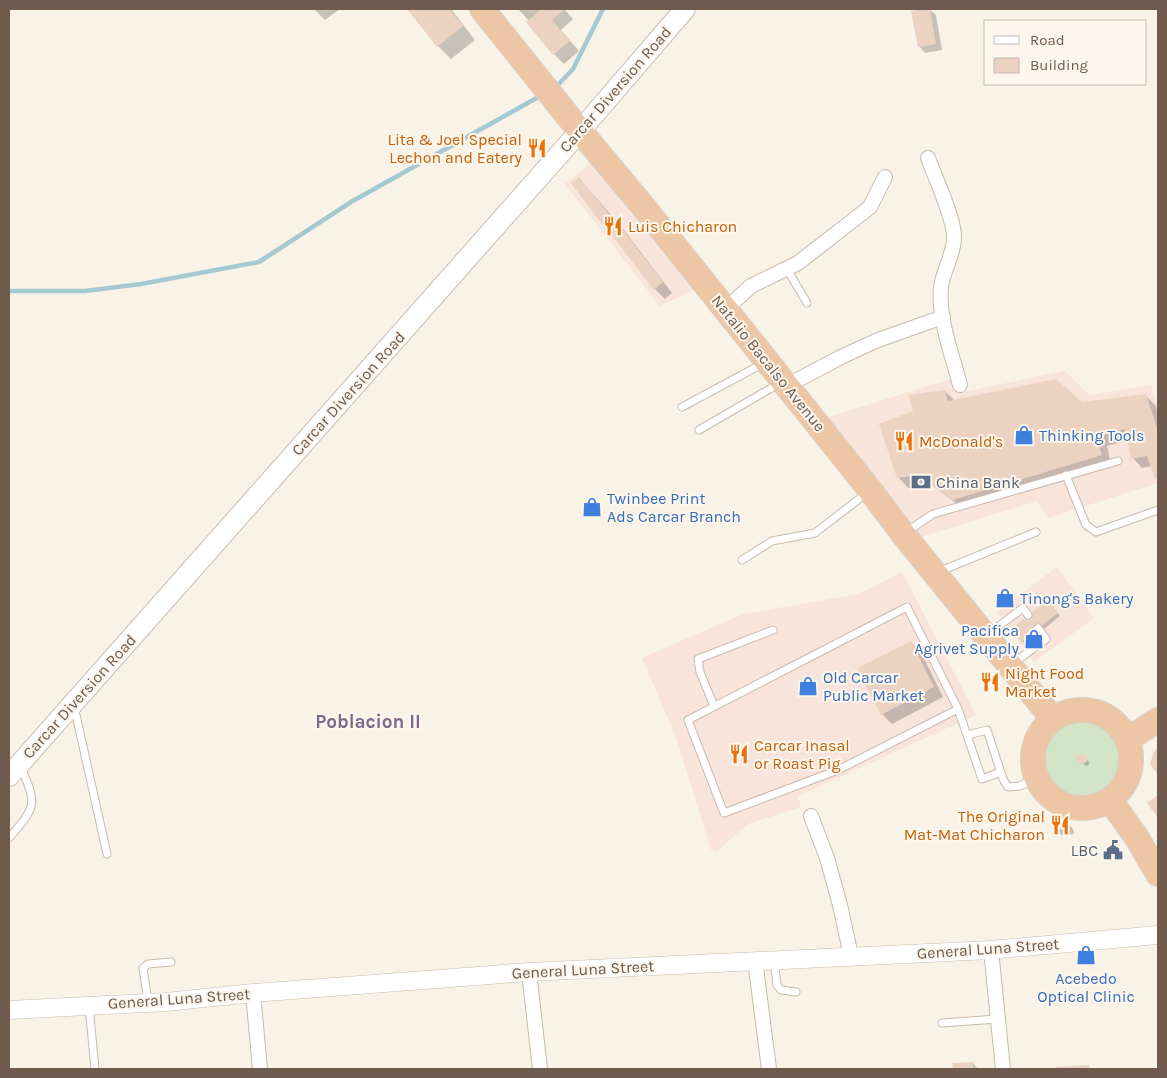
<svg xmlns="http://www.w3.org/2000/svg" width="1167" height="1078" font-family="Karla,sans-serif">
<rect width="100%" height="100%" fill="#f9f2e6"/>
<path fill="#f8e4db" d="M592,163l102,127 -34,16 -95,-122z
M1065,371l24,24 62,-10 7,23v75l-110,35 -11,-17 -116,36 -83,-101 -10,-19 126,-39 4,15z
M1057,567l37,51 -60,44 -37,-50z
M902,572l74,143 -178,81 3,11 -53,17 -31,27 -6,-1 -35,-113 -34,-79 101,-44 116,-20z"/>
<path fill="#d2e5c6" d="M1038 759a44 44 0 1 1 88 0a44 44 0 1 1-88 0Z"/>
<path fill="#0003" d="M314,9h26l-15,11z
M408,9h43l24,31 -24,19 -13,-13z
M518,9h46l9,10 -12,11 18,21 -15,13 -10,-10 -25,-33z
M929,9l7,6 6,35 -17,3 -6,-7 -6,-34z
M579,178l45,52 48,63 -7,6 -10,-10 -83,-105z
M945,391l10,10 126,3 65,-8 10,10 2,8v66l-6,-14 -10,2 -9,-10 -4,-18 -22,6 4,19 -147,44 -33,-25 -23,4 -9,-10 -18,-53 34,-13z
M1050,604l10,12 -35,28 -3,-3z
M911,642l10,10 22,45 -51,27 -10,-10z
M1082,756l7,6v3l-3,1 -7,-7z
M1067,822l6,7 1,5 -12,2 -6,-7z
M973,1063l5,6h-24v-5z"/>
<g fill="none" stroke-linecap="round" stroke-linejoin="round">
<path stroke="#a5c9d0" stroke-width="4.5" d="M555,88l18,-19 30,-60
M9,291h76l56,-7 118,-22 92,-60 191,-107"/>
</g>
<path fill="#ebd2c1" d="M407,9h42l14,17 -26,21z
M542,9h23l-13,11 18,21 -17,14 -27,-33z
M923,9h7l6,35 -18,3 -7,-36z
M579,177l32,40 -9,7 -31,-41z
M614,218l49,64 -9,8 -49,-64z
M1056,379l26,23 64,-8 12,37v46l-3,2 -8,-23 -16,3 -6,-30 -28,8 5,18 -149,45 -33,-25 -23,3 -18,-54 34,-13 -5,-16 37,-5 3,11z
M1048,600l10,13 -37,29 -10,-13z
M911,641l23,46 -53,28 -24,-47z
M1158,748v27l-8,-11 4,-13z
M1077 759a5 5 0 1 1 10 0a5 5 0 1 1-10 0Z
M1158,795v23l-11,-15z
M1067,821l1,7 -13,2 -1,-7z
M973,1062v7h-20l-1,-6z
M1089,1065v4h-33v-2z"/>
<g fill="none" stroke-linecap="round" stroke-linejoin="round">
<defs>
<path id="service" d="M787,269l20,34
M682,407l82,-44
M699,430l81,-47
M1066,475l20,50 10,7 62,-22
M906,532l27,-18 185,-53
M742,560l30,-19 43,-8 53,-41
M938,572l98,-40
M988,634l35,-26 5,7
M1012,664l34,-25 -8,-11
M74,706l33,148
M714,706l-14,-34 -2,-13 75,-29
M958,709l-120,61 -114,43 -36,-93 219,-113 51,102 24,70 19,-7
M968,735l19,-5 16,49 5,8 12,-1 16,-8
M9,838c27,-31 29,-34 11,-72
M774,960l3,25 4,5 15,2
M148,1002l-5,-34 5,-4 23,-2
M89,1006l6,63
M942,1023l55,-4"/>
<path id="minor" d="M928,158c7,19 27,62 26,80 0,16 -11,33 -13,49 -3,32 11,67 19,98
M726,309l25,-23 47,-23 72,-56 15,-30
M786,386l55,-29 37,-17 65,-23
M811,816l16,42 13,47 11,51
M991,950l12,119
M755,960l14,109
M529,972l11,97
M253,993l7,76"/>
<path id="tertiary" d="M9,1010l157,-8 87,-9 276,-21 462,-22 167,-15"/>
<path id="secondary" d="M9,776l571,-645 105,-122"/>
<path id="trunk" d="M482,9l98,122 62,74 228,285 33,44 150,185
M1033 759a49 49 0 1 1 98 0a49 49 0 1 1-98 0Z
M1128,739l30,-19
M1110,800l27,38 21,36"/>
</defs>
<use href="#service" stroke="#c9baad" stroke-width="9"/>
<use href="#minor" stroke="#c9baad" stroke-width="16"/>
<use href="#tertiary" stroke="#c9baad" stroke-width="19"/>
<use href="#secondary" stroke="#cebcae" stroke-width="22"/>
<use href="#trunk" stroke="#d7d1cd" stroke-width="26"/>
<use href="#service" stroke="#fff" stroke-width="7"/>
<use href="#minor" stroke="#fff" stroke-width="14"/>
<use href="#tertiary" stroke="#fff" stroke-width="18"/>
<use href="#secondary" stroke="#fff" stroke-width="20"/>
<use href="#trunk" stroke="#edc6a6" stroke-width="24"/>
</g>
<defs>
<symbol id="restaurant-bare" viewBox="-9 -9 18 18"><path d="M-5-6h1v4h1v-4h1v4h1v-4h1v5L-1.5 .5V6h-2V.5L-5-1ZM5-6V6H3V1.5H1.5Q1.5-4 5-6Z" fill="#e8710a" stroke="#fcf6ec" stroke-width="2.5" paint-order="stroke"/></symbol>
<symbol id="shop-bare" viewBox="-9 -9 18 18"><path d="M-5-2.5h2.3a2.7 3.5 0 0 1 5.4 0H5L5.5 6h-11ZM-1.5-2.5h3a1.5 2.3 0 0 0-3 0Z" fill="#3f7fe0" stroke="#fcf6ec" stroke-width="2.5" paint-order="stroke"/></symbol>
<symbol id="bank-bare" viewBox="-9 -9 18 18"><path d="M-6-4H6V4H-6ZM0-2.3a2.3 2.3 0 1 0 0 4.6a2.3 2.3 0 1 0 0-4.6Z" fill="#5c6f8a" stroke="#fcf6ec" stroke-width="2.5" paint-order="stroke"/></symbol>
<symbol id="civic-bare" viewBox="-9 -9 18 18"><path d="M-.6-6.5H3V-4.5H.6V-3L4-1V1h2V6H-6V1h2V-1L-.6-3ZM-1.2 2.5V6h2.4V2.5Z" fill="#5c6f8a" stroke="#fcf6ec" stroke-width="2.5" paint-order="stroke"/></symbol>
</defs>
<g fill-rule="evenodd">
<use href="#restaurant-bare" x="523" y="134" width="28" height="28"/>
<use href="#restaurant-bare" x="599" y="212" width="28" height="28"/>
<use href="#shop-bare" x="1010" y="421" width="28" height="28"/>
<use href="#restaurant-bare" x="890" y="427" width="28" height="28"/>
<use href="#bank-bare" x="907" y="468" width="28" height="28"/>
<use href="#shop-bare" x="578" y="493" width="28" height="28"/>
<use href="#shop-bare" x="991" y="584" width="28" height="28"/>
<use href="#shop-bare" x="1020" y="625" width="28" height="28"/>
<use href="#restaurant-bare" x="976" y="668" width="28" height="28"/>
<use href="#shop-bare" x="794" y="672" width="28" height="28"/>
<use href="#restaurant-bare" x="725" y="740" width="28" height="28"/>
<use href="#restaurant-bare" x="1046" y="811" width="28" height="28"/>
<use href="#civic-bare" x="1099" y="836" width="28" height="28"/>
<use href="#shop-bare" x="1072" y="941" width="28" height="28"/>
</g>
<g text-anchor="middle" stroke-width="4" stroke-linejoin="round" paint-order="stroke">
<g font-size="16" fill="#6f5a4e" stroke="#fcf6ec">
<text transform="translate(615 89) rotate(-49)" y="6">Carcar Diversion Road</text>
<text transform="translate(769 363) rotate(51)" y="6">Natalio Bacalso Avenue</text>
<text transform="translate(348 393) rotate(-48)" y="6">Carcar Diversion Road</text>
<text transform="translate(79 696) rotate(-48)" y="6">Carcar Diversion Road</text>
<text transform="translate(988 948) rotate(-4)" y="6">General Luna Street</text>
<text transform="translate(583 969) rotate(-3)" y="6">General Luna Street</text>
<text transform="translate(179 998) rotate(-4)" y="6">General Luna Street</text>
</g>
<g font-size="16" fill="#c56008" stroke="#fcf6ec" text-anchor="start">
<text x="522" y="145" text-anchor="end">Lita &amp; Joel Special<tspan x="522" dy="18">Lechon and Eatery</tspan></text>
<text x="628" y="232">Luis Chicharon</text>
<text x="919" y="447">McDonald's</text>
<text x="1005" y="679">Night Food<tspan x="1005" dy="18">Market</tspan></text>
<text x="754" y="751">Carcar Inasal<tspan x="754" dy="18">or Roast Pig</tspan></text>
<text x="1045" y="822" text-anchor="end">The Original<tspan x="1045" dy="18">Mat-Mat Chicharon</tspan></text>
</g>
<g font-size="16" fill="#366cbe" stroke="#fcf6ec" text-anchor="start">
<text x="1039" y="441">Thinking Tools</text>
<text x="607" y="504">Twinbee Print<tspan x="607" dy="18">Ads Carcar Branch</tspan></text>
<text x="1020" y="604">Tinong's Bakery</text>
<text x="1019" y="636" text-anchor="end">Pacifica<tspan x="1019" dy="18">Agrivet Supply</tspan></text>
<text x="823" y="683">Old Carcar<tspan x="823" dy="18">Public Market</tspan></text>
<text x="1086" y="984" text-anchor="middle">Acebedo<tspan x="1086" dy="18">Optical Clinic</tspan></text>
</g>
<g font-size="16" fill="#4e5e75" stroke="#fcf6ec" text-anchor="start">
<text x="936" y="488">China Bank</text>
<text x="1098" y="856" text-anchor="end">LBC</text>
</g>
<g font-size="19" font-weight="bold" fill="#7f668b" stroke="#fcf6ec">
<text x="368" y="728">Poblacion II</text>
</g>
</g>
<rect width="1167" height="1078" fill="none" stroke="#6f5a4e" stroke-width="20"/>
<rect x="984" y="20" width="162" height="65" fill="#fcf6ec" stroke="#c4b8ad"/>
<rect x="994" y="36" width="25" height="8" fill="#ffffff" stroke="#c4b8ad"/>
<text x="1030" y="45" font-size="15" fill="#6f5a4e">Road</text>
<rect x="994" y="58" width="25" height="15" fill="#ebd2c1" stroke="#c4b8ad"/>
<text x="1030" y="70" font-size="15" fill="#6f5a4e">Building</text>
</svg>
